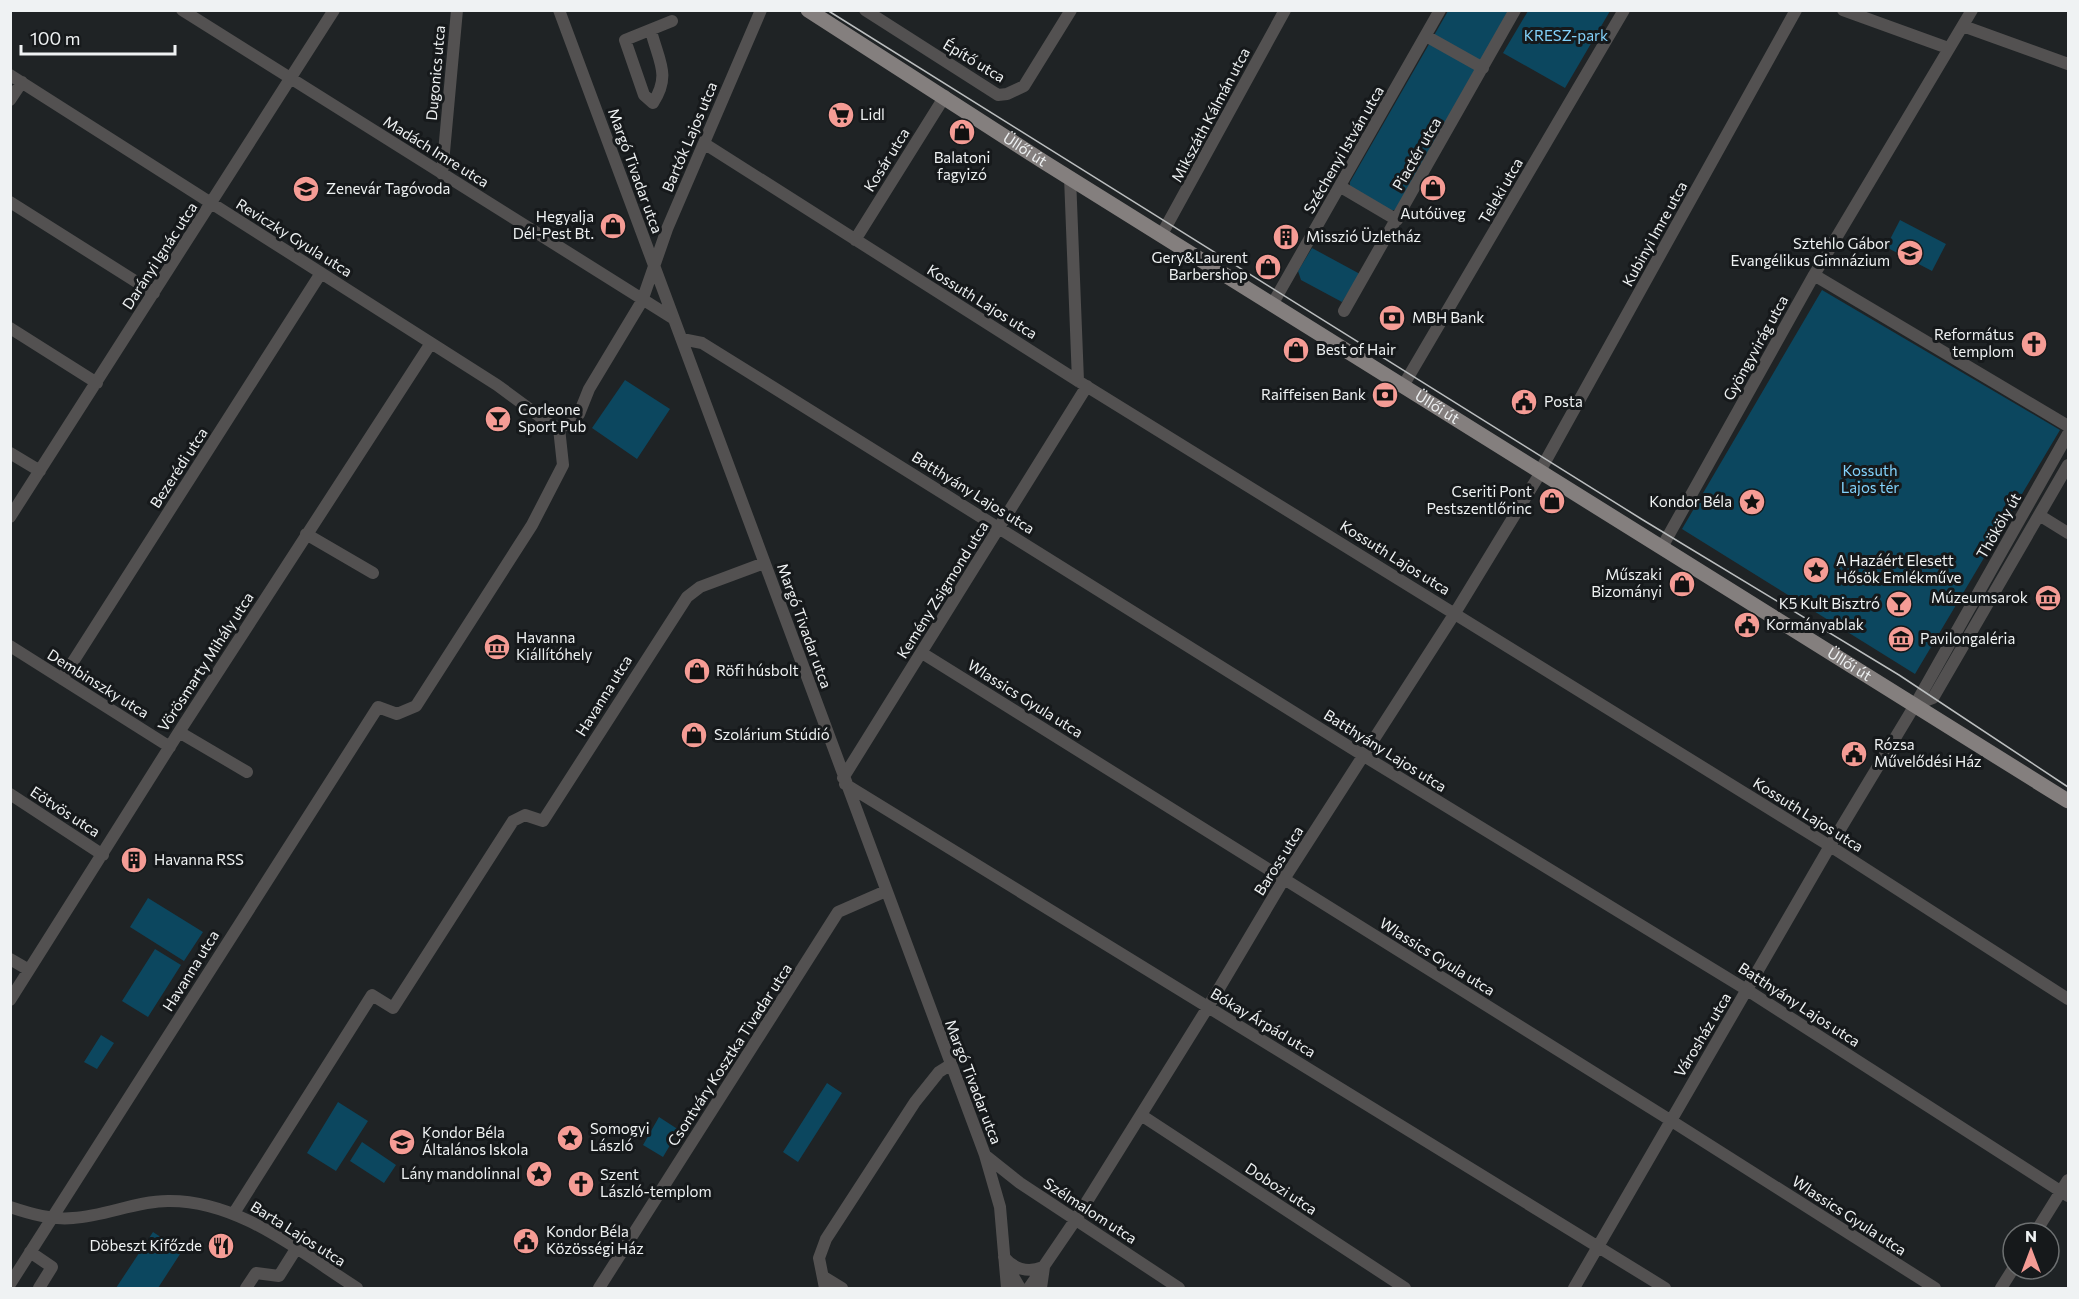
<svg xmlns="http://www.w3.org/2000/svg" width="2079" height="1299" font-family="Commissioner,sans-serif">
<rect width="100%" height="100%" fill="#1f2325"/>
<path fill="#0c475f" d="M1448,11h63l-113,198 -8,2 -40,-23v-6z
M1528,11h82l-45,77 -62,-35z
M1900,220l46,24 -14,27 -46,-24z
M1312,248l48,26 -18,28 -41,-22 -3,-9z
M1822,290l238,140 -145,244 -233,-145z
M625,380l45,29 -33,50 -45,-31z
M148,898l55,34 -19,29 -54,-34z
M155,949l26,16 -33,52 -26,-16z
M101,1035l13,8 -17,26 -13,-7z
M827,1083l15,10 -44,69 -15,-10z
M338,1102l30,19 -32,50 -29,-18z
M659,1117l20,13 -16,27 -20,-12z
M362,1142l34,23 -12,18 -34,-22z
M153,1232l29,19 -24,37h-42z"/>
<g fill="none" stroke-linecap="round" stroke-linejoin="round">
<path stroke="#535151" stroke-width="12" d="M182,10l492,309
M559,10l426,1145 15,52 7,81
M865,10l133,85 9,-1 17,-8 47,-76
M1843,10l105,38
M1963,26l105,38
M651,31c8,31 20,44 2,72l-9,-8 -19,-55 47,-19
M1426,36l57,32
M10,75l487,310 53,39 9,4
M10,100l12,-18
M705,144l373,237 752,465 238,153
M442,174l15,-164
M1070,177l8,204
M1341,187l56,33
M10,202l144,91
M1162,234l123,-224
M855,240l90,-144
M1814,275l254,151
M1273,303l167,-293
M1344,311l171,-301
M10,328l87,55
M682,339l20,4 662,413 383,234 321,206
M1403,386l221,-376
M559,428l13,-6 7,-8 10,-25 53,-88 25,-72 94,-219
M10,453l30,18
M1540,471l256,-461
M2039,515l29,18
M10,517l324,-507
M306,534l67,39
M1662,547l152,-272 158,-265
M10,646l160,101
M922,653l748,467 265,168
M62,679l259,-406
M1915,705l18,-7 135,-233
M179,732l68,40
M843,778l244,-392
M845,784l820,504
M10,794l93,61
M10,959l19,11
M10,1000l169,-268 252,-389
M1141,1115l264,173
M986,1156l34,27 159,105
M10,1207c21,7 42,13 63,11 33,-2 63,-17 95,-17 71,-1 132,51 189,87
M234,1213l138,-218 21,13 120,-187 12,-6 18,6 144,-224 13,-10 64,-24
M2035,1233l33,-53
M30,1252l22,15 -13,21
M1004,1257c10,12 24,16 39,10
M1007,1266l13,22
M824,1277l18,11
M10,1284l368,-577 19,7 19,-8 116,-181 31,-60 -4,-37
M246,1288l10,-15 23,3 17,-27
M599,1288l239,-376 48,-21
M825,1288l-6,-30 7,-19 89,-137 24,-30 11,-7
M1029,1288l47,-69 132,-212 76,-128 171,-266 86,-141
M1041,1288l3,-21
M1574,1288l256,-442 85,-141 153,-271
M2001,1288l12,-19"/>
<path stroke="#847f7e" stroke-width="15" id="s1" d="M808,10l236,152 1024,639"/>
<path stroke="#bbbebf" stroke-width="1.5" d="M827,10l816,510 256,155 169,112"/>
</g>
<defs>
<symbol id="supermarket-disc" viewBox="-11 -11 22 22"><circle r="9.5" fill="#f59c95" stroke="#16191b"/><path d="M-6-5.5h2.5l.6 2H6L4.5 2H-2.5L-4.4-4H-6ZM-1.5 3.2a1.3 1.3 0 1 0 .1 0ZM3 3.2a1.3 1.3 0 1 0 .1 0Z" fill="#111"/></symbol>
<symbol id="shop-disc" viewBox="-11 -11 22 22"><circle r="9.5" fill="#f59c95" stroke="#16191b"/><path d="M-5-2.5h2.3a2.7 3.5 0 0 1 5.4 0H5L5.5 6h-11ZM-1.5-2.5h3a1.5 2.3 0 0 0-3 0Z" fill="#111"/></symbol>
<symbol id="school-disc" viewBox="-11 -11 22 22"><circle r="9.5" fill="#f59c95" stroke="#16191b"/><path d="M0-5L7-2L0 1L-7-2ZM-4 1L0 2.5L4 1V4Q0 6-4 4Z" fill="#111"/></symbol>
<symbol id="building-disc" viewBox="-11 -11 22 22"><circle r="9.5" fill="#f59c95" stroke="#16191b"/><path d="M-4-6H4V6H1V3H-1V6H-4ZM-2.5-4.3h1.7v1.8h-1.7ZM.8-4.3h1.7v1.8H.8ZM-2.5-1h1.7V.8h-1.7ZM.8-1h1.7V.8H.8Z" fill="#111"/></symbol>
<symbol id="bank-disc" viewBox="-11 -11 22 22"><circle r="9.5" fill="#f59c95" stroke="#16191b"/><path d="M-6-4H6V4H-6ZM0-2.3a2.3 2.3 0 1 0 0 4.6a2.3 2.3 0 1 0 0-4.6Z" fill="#111"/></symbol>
<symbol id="church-disc" viewBox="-11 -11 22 22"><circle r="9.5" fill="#f59c95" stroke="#16191b"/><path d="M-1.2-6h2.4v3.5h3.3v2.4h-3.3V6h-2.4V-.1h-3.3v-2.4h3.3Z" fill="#111"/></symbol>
<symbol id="civic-disc" viewBox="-11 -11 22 22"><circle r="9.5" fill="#f59c95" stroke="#16191b"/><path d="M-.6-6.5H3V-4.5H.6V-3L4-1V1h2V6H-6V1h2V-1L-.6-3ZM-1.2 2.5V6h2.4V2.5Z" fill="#111"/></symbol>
<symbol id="bar-disc" viewBox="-11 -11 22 22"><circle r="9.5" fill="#f59c95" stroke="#16191b"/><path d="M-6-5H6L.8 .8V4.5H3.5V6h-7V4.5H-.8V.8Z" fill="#111"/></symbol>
<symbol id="sight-disc" viewBox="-11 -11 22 22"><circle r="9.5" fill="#f59c95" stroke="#16191b"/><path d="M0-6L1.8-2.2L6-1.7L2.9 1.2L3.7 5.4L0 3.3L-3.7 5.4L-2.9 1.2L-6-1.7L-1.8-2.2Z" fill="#111"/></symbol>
<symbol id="museum-disc" viewBox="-11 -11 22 22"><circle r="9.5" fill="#f59c95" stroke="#16191b"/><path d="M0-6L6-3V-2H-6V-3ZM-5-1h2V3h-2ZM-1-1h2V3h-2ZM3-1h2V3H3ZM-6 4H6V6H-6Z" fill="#111"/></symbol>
<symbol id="restaurant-disc" viewBox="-11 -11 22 22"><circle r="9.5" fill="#f59c95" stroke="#16191b"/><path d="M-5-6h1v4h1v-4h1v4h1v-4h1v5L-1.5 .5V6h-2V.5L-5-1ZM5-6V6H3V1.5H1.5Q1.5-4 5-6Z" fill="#111"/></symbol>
</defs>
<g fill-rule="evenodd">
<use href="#supermarket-disc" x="826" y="100" width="30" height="30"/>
<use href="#shop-disc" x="947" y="117" width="30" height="30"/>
<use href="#shop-disc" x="1418" y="173" width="30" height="30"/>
<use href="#school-disc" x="291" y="174" width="30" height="30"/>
<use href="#shop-disc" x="598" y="211" width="30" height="30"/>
<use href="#building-disc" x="1271" y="222" width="30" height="30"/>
<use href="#school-disc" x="1895" y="238" width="30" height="30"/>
<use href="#shop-disc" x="1253" y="252" width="30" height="30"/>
<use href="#bank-disc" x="1377" y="303" width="30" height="30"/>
<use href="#church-disc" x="2019" y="329" width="30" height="30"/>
<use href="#shop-disc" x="1281" y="335" width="30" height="30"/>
<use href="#bank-disc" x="1370" y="380" width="30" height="30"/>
<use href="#civic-disc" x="1509" y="387" width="30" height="30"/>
<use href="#bar-disc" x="483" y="404" width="30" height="30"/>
<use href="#shop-disc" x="1537" y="486" width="30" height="30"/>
<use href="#sight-disc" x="1737" y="487" width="30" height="30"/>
<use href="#sight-disc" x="1801" y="555" width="30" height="30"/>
<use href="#shop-disc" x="1667" y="569" width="30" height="30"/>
<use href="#museum-disc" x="2033" y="583" width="30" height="30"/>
<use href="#bar-disc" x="1884" y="589" width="30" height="30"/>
<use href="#civic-disc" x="1732" y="610" width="30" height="30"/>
<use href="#museum-disc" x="1886" y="624" width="30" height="30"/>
<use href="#museum-disc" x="482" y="632" width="30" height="30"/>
<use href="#shop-disc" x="682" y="656" width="30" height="30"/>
<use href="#shop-disc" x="679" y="720" width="30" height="30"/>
<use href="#civic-disc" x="1839" y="739" width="30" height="30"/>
<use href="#building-disc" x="119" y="845" width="30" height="30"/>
<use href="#sight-disc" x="555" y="1123" width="30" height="30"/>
<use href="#school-disc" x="387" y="1127" width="30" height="30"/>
<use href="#sight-disc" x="524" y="1159" width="30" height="30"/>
<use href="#church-disc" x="566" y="1169" width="30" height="30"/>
<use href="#civic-disc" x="511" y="1226" width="30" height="30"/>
<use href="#restaurant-disc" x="206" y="1231" width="30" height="30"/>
</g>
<g text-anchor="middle" stroke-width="6" stroke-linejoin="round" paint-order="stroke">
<g font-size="15" fill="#83d2fb" stroke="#16191b">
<text x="1566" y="41">KRESZ-park</text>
<text x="1870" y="476">Kossuth<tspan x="1870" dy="17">Lajos tér</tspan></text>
</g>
<g font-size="15" fill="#eff2f3" stroke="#16191b">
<text transform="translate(974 61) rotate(31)" y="5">Építő utca</text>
<text transform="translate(436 73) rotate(-85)" y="5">Dugonics utca</text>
<text transform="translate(1211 115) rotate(-62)" y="5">Mikszáth Kálmán utca</text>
<text transform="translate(690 137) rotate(-67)" y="5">Bartók Lajos utca</text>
<text dy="5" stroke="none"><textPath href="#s1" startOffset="258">Üllői út</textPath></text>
<text transform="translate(1344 150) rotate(-60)" y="5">Széchenyi István utca</text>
<text transform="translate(436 152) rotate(32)" y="5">Madách Imre utca</text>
<text transform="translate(1417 154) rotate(-60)" y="5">Piactér utca</text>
<text transform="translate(887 160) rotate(-58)" y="5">Kosár utca</text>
<text transform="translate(635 171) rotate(70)" y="5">Margó Tivadar utca</text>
<text transform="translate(1501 191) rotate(-60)" y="5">Teleki utca</text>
<text transform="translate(1655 234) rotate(-61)" y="5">Kubinyi Imre utca</text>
<text transform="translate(294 238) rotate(32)" y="5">Reviczky Gyula utca</text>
<text transform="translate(160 256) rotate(-57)" y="5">Darányi Ignác utca</text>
<text transform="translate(982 302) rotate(32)" y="5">Kossuth Lajos utca</text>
<text transform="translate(1756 348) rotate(-61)" y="5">Gyöngyvirág utca</text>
<text dy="5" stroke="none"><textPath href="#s1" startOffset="744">Üllői út</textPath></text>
<text transform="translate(179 468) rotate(-57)" y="5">Bezerédi utca</text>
<text transform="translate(973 493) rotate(32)" y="5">Batthyány Lajos utca</text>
<text transform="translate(1999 526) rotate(-60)" y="5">Thököly út</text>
<text transform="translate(1395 558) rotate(32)" y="5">Kossuth Lajos utca</text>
<text transform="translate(943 590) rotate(-58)" y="5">Kemény Zsigmond utca</text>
<text transform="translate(804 626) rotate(70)" y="5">Margó Tivadar utca</text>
<text transform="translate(206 662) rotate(-57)" y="5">Vörösmarty Mihály utca</text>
<text dy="5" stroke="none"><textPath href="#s1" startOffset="1230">Üllői út</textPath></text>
<text transform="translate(98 684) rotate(32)" y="5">Dembinszky utca</text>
<text transform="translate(604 696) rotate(-58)" y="5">Havanna utca</text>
<text transform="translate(1025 699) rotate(32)" y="5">Wlassics Gyula utca</text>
<text transform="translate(1385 751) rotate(32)" y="5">Batthyány Lajos utca</text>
<text transform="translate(65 812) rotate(33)" y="5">Eötvös utca</text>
<text transform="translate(1808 815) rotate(32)" y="5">Kossuth Lajos utca</text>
<text transform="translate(1279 861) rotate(-58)" y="5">Baross utca</text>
<text transform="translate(1437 957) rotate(32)" y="5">Wlassics Gyula utca</text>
<text transform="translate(191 971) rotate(-58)" y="5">Havanna utca</text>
<text transform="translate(1799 1005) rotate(33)" y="5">Batthyány Lajos utca</text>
<text transform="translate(1263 1023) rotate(31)" y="5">Bókay Árpád utca</text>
<text transform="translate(1703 1035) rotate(-59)" y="5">Városház utca</text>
<text transform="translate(730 1055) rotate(-57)" y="5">Csontváry Kosztka Tivadar utca</text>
<text transform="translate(973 1082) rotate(69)" y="5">Margó Tivadar utca</text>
<text transform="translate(1281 1189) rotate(33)" y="5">Dobozi utca</text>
<text transform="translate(1090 1211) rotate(33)" y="5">Szélmalom utca</text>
<text transform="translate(1849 1216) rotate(33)" y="5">Wlassics Gyula utca</text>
<text transform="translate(298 1234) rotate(32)" y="5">Barta Lajos utca</text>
</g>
<g font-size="15" fill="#eff2f3" stroke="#16191b" text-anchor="start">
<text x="860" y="120">Lidl</text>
<text x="962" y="163" text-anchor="middle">Balatoni<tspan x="962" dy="17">fagyizó</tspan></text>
<text x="326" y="194">Zenevár Tagóvoda</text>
<text x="1433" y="219" text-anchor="middle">Autóüveg</text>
<text x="594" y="222" text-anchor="end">Hegyalja<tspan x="594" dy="17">Dél-Pest Bt.</tspan></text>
<text x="1306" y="242">Misszió Üzletház</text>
<text x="1890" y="249" text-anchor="end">Sztehlo Gábor<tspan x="1890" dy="17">Evangélikus Gimnázium</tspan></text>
<text x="1248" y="263" text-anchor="end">Gery&amp;Laurent<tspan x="1248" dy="17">Barbershop</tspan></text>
<text x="1412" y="323">MBH Bank</text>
<text x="2014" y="340" text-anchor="end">Református<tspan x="2014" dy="17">templom</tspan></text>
<text x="1316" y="355">Best of Hair</text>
<text x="1366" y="400" text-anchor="end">Raiffeisen Bank</text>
<text x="1544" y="407">Posta</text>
<text x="518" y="415">Corleone<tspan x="518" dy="17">Sport Pub</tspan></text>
<text x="1532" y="497" text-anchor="end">Cseriti Pont<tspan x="1532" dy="17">Pestszentlőrinc</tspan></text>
<text x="1732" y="507" text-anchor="end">Kondor Béla</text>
<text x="1836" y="566">A Hazáért Elesett<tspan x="1836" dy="17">Hősök Emlékműve</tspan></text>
<text x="1662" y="580" text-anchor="end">Műszaki<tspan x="1662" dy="17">Bizományi</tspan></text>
<text x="2028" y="603" text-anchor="end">Múzeumsarok</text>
<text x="1880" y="609" text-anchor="end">K5 Kult Bisztró</text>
<text x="1766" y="630">Kormányablak</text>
<text x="516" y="643">Havanna<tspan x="516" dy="17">Kiállítóhely</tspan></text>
<text x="1920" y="644">Pavilongaléria</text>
<text x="716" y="676">Röfi húsbolt</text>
<text x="714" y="740">Szolárium Stúdió</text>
<text x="1874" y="750">Rózsa<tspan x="1874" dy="17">Művelődési Ház</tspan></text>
<text x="154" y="865">Havanna RSS</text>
<text x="590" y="1134">Somogyi<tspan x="590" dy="17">László</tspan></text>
<text x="422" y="1138">Kondor Béla<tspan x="422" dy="17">Általános Iskola</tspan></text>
<text x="520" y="1179" text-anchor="end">Lány mandolinnal</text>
<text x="600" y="1180">Szent<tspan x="600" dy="17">László-templom</tspan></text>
<text x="546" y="1237">Kondor Béla<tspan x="546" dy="17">Közösségi Ház</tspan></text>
<text x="202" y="1251" text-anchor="end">Döbeszt Kifőzde</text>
</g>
</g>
<rect width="2079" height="1299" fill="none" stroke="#eff2f3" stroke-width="24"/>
<g transform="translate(2031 1251)"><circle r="28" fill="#16191b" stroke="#6d7071" stroke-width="1.5"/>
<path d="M0-4.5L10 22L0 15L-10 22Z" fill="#f59c95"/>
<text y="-9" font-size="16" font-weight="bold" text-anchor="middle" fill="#eff2f3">N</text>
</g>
<path d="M21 45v9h154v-9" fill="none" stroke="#eff2f3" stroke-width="3"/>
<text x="30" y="45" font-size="18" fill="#eff2f3" stroke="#16191b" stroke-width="4.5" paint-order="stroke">100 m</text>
</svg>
